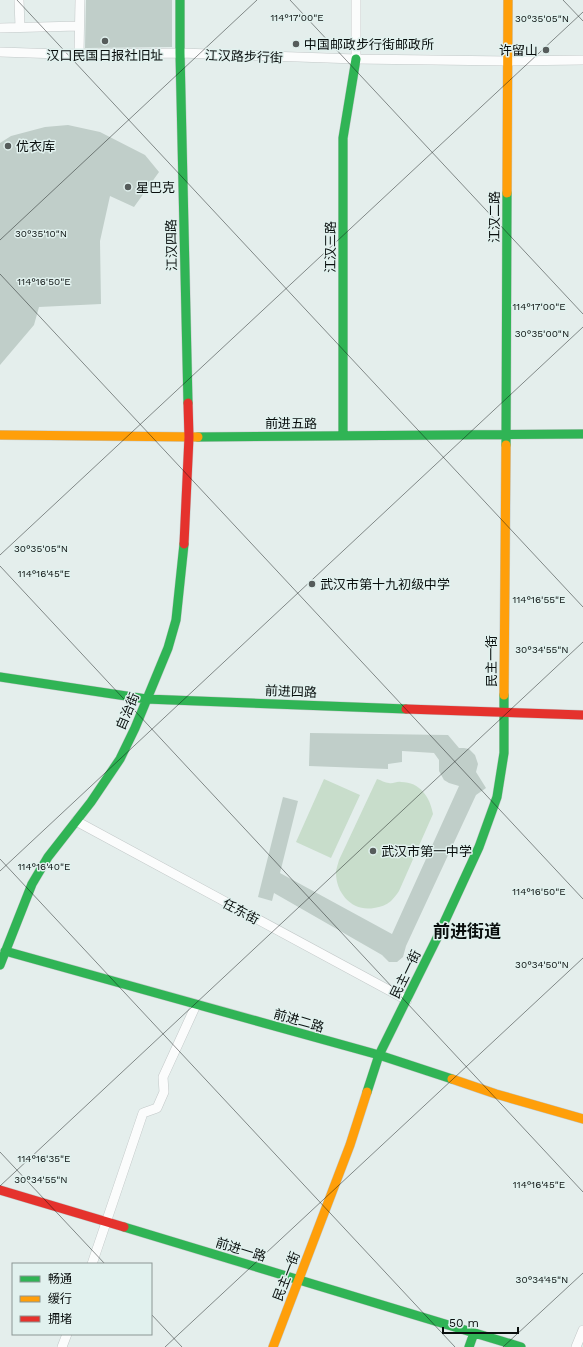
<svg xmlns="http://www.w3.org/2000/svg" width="583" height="1347" font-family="'Work Sans','Noto Sans SC',sans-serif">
<rect width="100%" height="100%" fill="#e4eeec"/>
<path fill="#c8ddcb" d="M324,779l36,16 -29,63 -35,-16z
M377,779c4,1 8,4 12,4 4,1 8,-2 12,-1 19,0 29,15 32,32l-34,77c-2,3 -5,7 -8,10 -5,4 -10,6 -17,7 -21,4 -38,-14 -38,-35 0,-4 2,-9 3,-13z"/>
<path fill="#c0cec9" d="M86,0h86v47l-87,1z
M68,125l32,7 45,23 14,17 -25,35 -24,-11 -10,45 1,63 -62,3 -5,18 -34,40v-222l11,-7 34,-9z
M310,733l138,2 11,13h5l5,1 6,6 3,9 -2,8 10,16 -10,7 -70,151 -3,11 -6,5h-8l-7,-7 -108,-62 -2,8 -14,-4 25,-100 15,4 -18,72 112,61 67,-148 -10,-3 -5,-3 -5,-9v-11l-5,-7 -32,-2v11l-14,2v5l-79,-3z"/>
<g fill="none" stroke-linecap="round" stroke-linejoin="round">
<defs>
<path id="street" d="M19,0l1,27
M356,0v59
M0,28l79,-2
M0,52l60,2 120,-1 176,6 152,2 75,-1
M79,54l1,-54
M76,821l331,179
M92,1264l51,-151 14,-5 7,-16 -1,-15 33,-72
M62,1347l5,-13
M576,1347l7,-17"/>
<path id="fast" d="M180,0v53l8,350
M343,436v-298l13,-79
M198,437l385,-3
M506,445l1,-252
M0,677l146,22 260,10
M5,951l374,104 73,24
M0,965l32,-81 16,-27 43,-55 29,-43 15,-31 33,-80 8,-28 8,-76
M367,1092l12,-37 58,-117 42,-91 18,-50 7,-44v-58
M124,1227l397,120
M469,1347l5,-14"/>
<path id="slow" d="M507,193l1,-193
M0,435l198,2
M504,695l2,-250
M452,1079l44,15 87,25
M273,1347l77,-202 17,-53"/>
<path id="jam" d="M184,544l5,-107 -1,-34
M406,709l177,6
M0,1190l124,37"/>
</defs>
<use href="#street" stroke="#c2c8c8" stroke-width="10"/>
<use href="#fast" stroke="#c2c8c8" stroke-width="10"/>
<use href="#slow" stroke="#c2c8c8" stroke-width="10"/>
<use href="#jam" stroke="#c2c8c8" stroke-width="10"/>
<use href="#street" stroke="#fbfcfc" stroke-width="9"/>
<use href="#fast" stroke="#30b455" stroke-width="9"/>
<use href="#slow" stroke="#ff9f0a" stroke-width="9"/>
<use href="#jam" stroke="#e5322d" stroke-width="9"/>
</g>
<path fill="none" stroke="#090e0d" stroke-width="1" stroke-opacity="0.45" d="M17,0l566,607M290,0l293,314M563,0l20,21M0,240l257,-240M0,274l583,625M0,555l583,-543M0,566l583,626M0,859l455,488M0,871l583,-544M0,1152l105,112M0,1186l583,-544M151,1314l31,33M165,1347l418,-389M503,1347l80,-74"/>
<g fill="#565c5b" stroke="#e1f1ee" stroke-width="1.5">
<circle cx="105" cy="41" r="4"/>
<circle cx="296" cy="44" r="4"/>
<circle cx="546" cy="50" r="4"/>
<circle cx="8" cy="146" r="4"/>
<circle cx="128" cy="187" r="4"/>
<circle cx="312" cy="584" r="4"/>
<circle cx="373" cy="851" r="4"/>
</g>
<g text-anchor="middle" stroke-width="3" stroke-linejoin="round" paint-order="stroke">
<g font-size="13" fill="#090e0d" stroke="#e1f1ee" text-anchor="start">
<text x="304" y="49">中国邮政步行街邮政所</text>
<text x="538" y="55" text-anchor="end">许留山</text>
<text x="105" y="60" text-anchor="middle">汉口民国日报社旧址</text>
<text x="16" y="151">优衣库</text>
<text x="136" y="192">星巴克</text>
<text x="320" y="589">武汉市第十九初级中学</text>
<text x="381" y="856">武汉市第一中学</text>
</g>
<g font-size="13" fill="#090e0d" stroke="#e1f1ee">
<text transform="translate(244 56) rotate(2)" y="5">江汉路步行街</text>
<text transform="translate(494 217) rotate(-90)" y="5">江汉二路</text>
<text transform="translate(171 245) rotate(-91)" y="5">江汉四路</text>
<text transform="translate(330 247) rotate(-90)" y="5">江汉三路</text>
<text x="291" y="428">前进五路</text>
<text transform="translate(491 661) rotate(-90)" y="5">民主一街</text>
<text transform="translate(291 691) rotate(2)" y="5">前进四路</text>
<text transform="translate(127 711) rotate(-67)" y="5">自治街</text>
<text transform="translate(241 911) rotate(28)" y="5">任东街</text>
<text transform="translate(405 974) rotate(-64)" y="5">民主一街</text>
<text transform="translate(299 1020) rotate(16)" y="5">前进二路</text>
<text transform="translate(241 1249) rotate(17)" y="5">前进一路</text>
<text transform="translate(286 1276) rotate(-69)" y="5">民主一街</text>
</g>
<g font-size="17" font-weight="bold" fill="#090e0d" stroke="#e1f1ee">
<text x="467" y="937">前进街道</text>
</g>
</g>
<g font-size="10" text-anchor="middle" fill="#090e0d" stroke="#e1f1ee" stroke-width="3" stroke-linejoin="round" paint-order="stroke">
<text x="297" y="21">114°17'00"E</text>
<text x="542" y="22">30°35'05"N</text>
<text x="41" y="237">30°35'10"N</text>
<text x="44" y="285">114°16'50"E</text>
<text x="539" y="310">114°17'00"E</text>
<text x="542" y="337">30°35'00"N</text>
<text x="41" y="552">30°35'05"N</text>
<text x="44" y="577">114°16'45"E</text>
<text x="539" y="603">114°16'55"E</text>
<text x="542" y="653">30°34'55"N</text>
<text x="44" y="870">114°16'40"E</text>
<text x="539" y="895">114°16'50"E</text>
<text x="542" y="968">30°34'50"N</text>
<text x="44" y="1162">114°16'35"E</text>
<text x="41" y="1183">30°34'55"N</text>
<text x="539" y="1188">114°16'45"E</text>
<text x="542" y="1283">30°34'45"N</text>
</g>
<rect x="12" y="1263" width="140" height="72" fill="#e1f1ee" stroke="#8b9694"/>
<rect x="20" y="1276" width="20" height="6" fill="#30b455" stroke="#8b9694"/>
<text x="48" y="1283" font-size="12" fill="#090e0d">畅通</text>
<rect x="20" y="1296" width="20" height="6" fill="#ff9f0a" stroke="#8b9694"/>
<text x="48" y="1303" font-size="12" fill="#090e0d">缓行</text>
<rect x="20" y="1316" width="20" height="6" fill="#e5322d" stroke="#8b9694"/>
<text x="48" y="1323" font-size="12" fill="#090e0d">拥堵</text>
<path d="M443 1327v6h75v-6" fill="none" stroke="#090e0d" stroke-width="2"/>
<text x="449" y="1327" font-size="12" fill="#090e0d" stroke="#e1f1ee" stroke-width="3" paint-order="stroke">50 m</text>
</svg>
